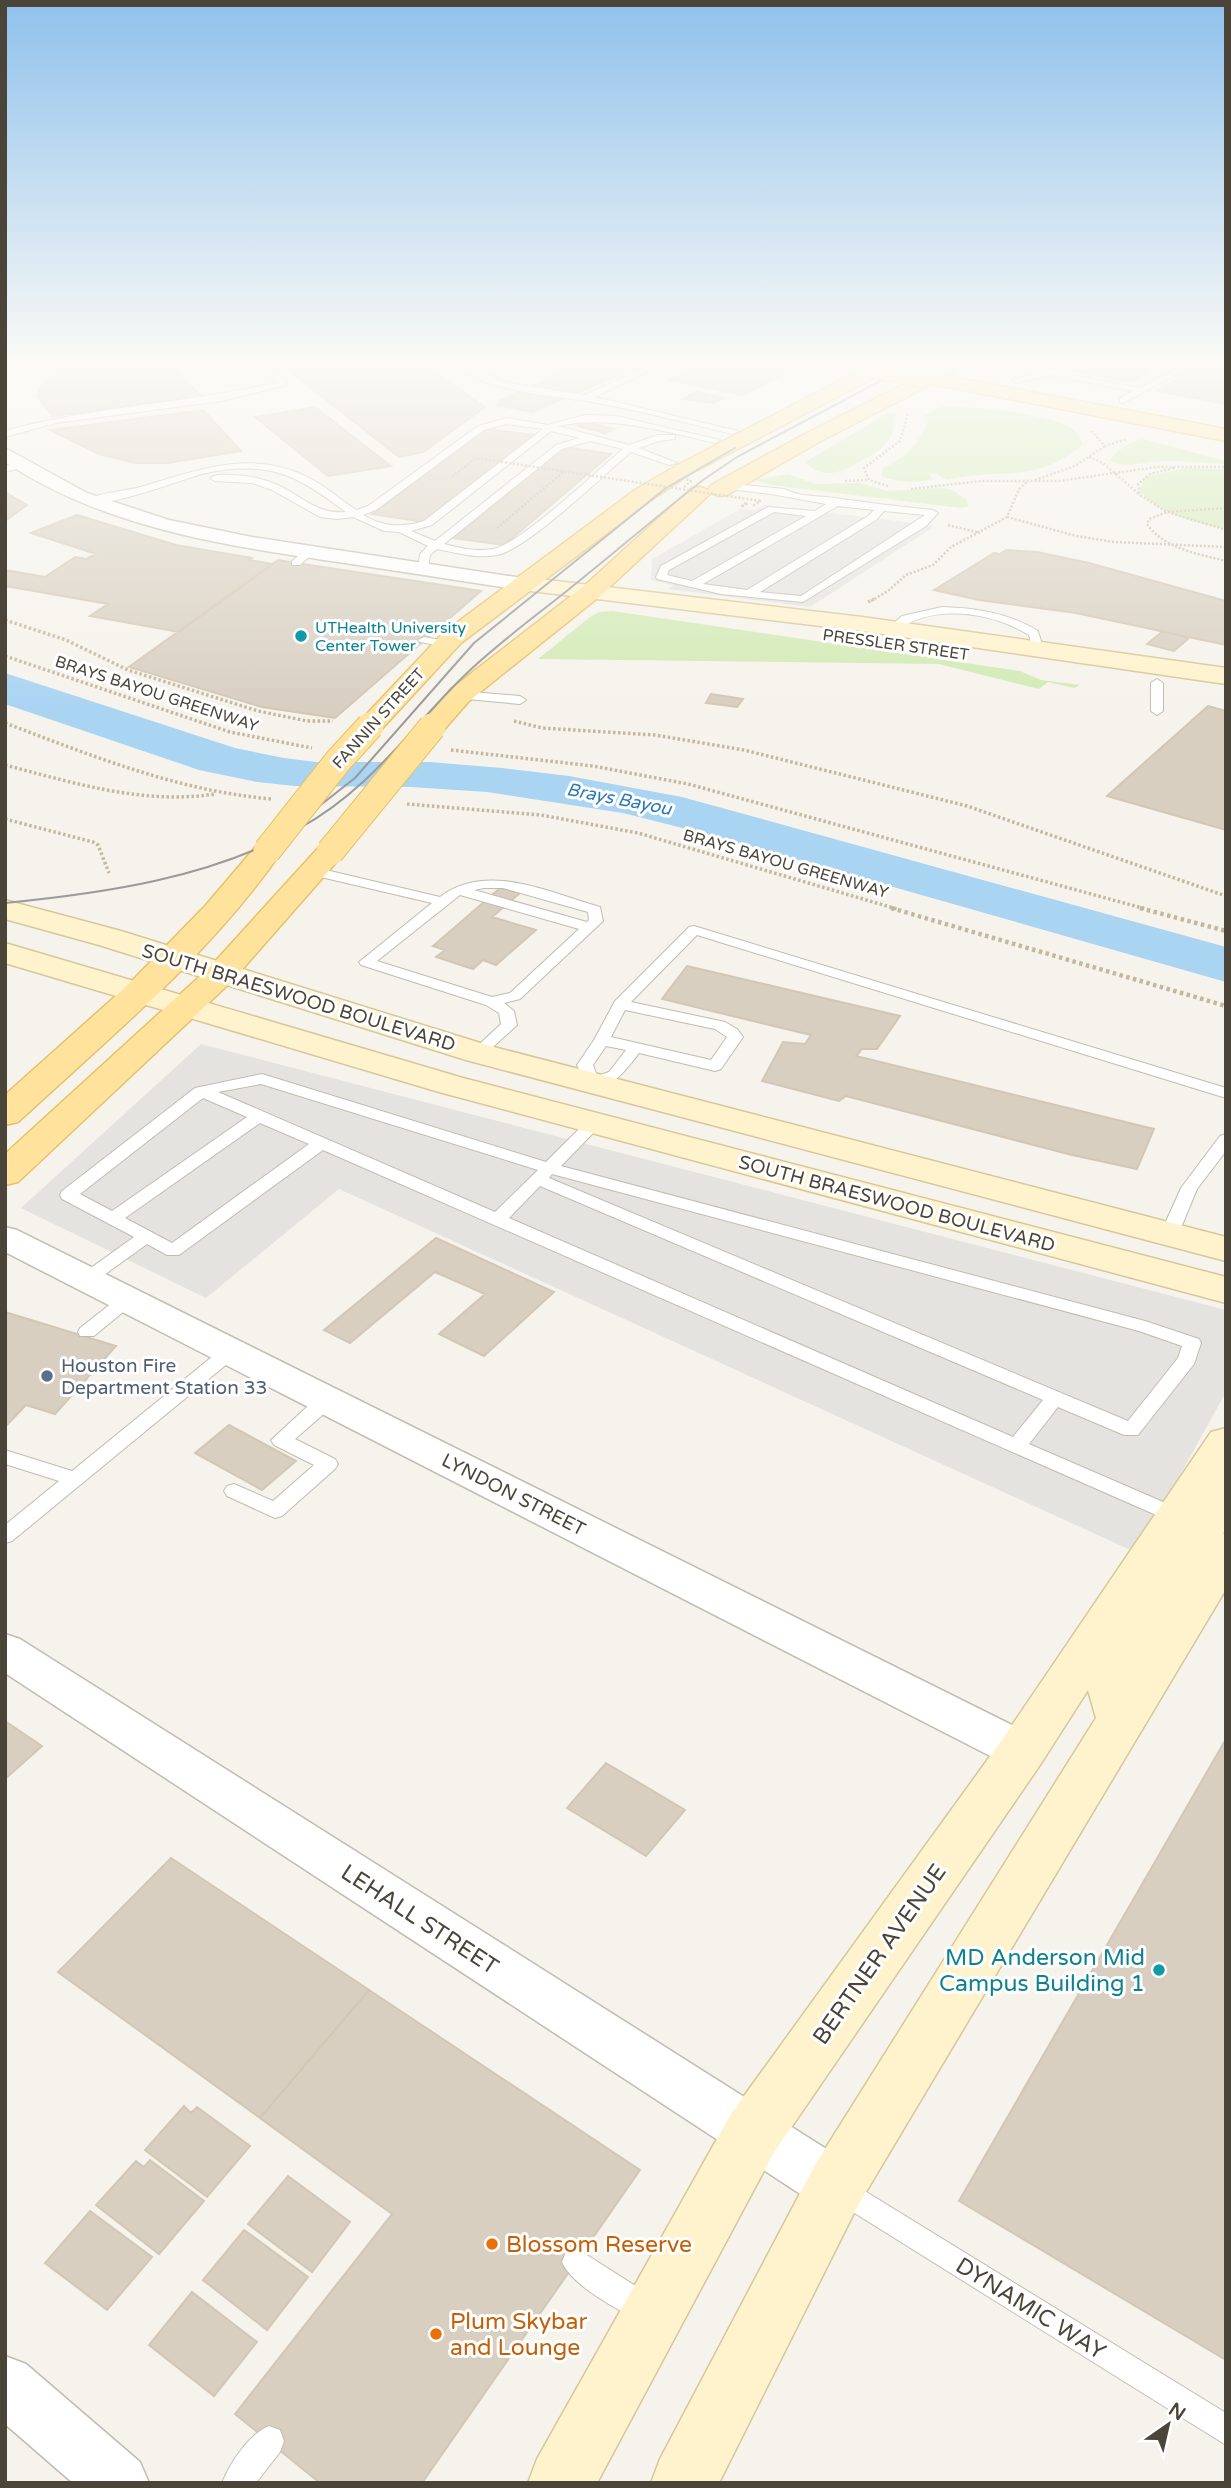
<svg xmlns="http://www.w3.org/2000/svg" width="1231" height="2488" font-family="'Varela Round',sans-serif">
<rect width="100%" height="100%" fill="#f6f3ec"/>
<path fill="#d2eab5" d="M944,406c24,0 115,9 130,24 4,4 7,10 9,14 -50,43 -82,22 -137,36l-10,-7 -8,1 6,5c-20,4 -34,4 -53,-3l2,-8c22,-11 35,-21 44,-46l-3,-7z
M890,412l6,2c-1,7 -1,16 -5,22 -7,13 -18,18 -30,25 -18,11 -38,20 -56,1z
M1143,439l82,22 1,3c-24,-1 -49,-4 -73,-2 -17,1 -27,7 -43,-2 8,-11 19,-18 33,-21z
M1185,468l41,1v60c-28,-6 -69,-15 -86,-39l5,-13z
M789,474l26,10 44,-1 29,8 57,-3 9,3 13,9 1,7 -7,1 -190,-23 -17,-5z
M612,611l408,60 21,9 39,5 -6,3 -26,-6 -9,7 -100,-25 -401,-5 52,-42 9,-5z"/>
<path fill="#e5e3e0" d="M764,505l158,19 13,2 -125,81 -142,-18 5,-4 -22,-5 1,-21 88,-50 16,1z
M201,1044l1025,266v82l-89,161 -798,-364 -133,109 -185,-90z"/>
<path fill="#a9d4f2" d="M5,673l230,75 49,10 32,4h113l73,6 67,8 113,21 544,150v35l-504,-144 -99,-25 -136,-21 -76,-5 -116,-1 -38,-4 -58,-12 -194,-66z"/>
<path fill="#d8cfc1" stroke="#d3c7b4" stroke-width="2" d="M115,361h52l34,35 -148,20 -16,-20 4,-9 11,-9 31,-11z
M277,361h140l68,46 -62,45 -24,5z
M547,361h81l16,3 -112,48 -35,-7 7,-4 -4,-1 78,-33z
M712,361h65l24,5 -59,29 -72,-15z
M1021,361h146l-35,21z
M1206,361h20v43l-69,-13z
M697,392l26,6 -9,5 -31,-4z
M315,407l76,59 -63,10 -73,-59z
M203,410l38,41 -73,12h-33l-36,-9 -49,-24z
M586,422l28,7 -9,4 -28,-7z
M487,429l47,6 -111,87 -51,-8z
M565,447l46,7 -107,91 -51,-7z
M5,492l22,13 -22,16z
M77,515l99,30 76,13 -3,2 24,4 -94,68 -89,-16 18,-12 -103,-18v-16l40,7 30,-20 11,2 10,-5 -65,-21z
M1006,550l31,2 52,11 137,38v44l-150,-32 -97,-13 -45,-10 60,-37 6,1z
M278,560l18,3 185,28 -146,127 -73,-11 -133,-40z
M1163,631l26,7 -15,13 -27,-7z
M711,694l32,5 -6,8 -31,-4z
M1208,706l18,5v119l-119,-34z
M500,888l20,5 -28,24 44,13 -40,35 -13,-5 -10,9 -37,-12 9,-7 -12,-4z
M687,966l213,50 -23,33h-15l-6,7 298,73 -17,40 -65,-14 -226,-59 -7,5 -77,-20 21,-39 22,2 6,-9 -149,-36z
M436,1238l118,54 -70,64 -45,-22 46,-40 -50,-22 -85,71 -26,-13z
M5,1312l111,34 -61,68 -29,-9 -21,22z
M229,1425l67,36 -34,29 -67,-37z
M5,1721l37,25 -37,33z
M1226,1739v621l-267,-159z
M606,1763l79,47 -39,46 -79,-48z
M171,1858l198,132 -109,128 -202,-146z
M369,1990l271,180 -218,313h-102l-85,-69 157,-200 -132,-96z
M184,2106l7,7 6,-6 53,39 -43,51 -62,-47z
M150,2160l54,41 -45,53 -63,-49 40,-44 8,6z
M288,2176l62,46 -38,50 -64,-48z
M90,2211l62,46 -45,53 -62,-47z
M244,2230l64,47 -41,53 -64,-50z
M192,2292l65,50 -43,54 -65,-51z"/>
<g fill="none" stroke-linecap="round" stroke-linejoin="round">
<defs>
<path id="lane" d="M254,361h9l23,20v4l-65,16 -165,22 -51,14v-6c89,-25 182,-27 272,-49z
M449,361h10l45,21 81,13 74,-34h10l-74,36 143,34 -5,3c-44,-10 -87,-22 -131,-30 -49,-10 -113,-8 -153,-43z
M1191,361h10l-78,42 -3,-1v-4l13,-7 -85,-16 -32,8 -4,-3 49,-13 4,3 -4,3 79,15z
M585,415l31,1 104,24 -5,3c-54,-12 -102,-28 -157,-17l71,19 29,-10h17v4l-16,2 -20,7 38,15 -8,2 -38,-13c-26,22 -105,98 -134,103 -20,4 -40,-2 -60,-6l-7,6 -2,14 -5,3 -5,-3 2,-15 8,-8 -29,-14 -15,-1 -31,-14 -16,2 -17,-2 -48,-27 -20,-7 -37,-2 -5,-3c6,-4 14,-4 21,-3 17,0 34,4 49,11 22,11 39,29 66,26 -25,-18 -49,-37 -80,-42 -20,-3 -41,-1 -60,3 -22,5 -102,38 -119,27 12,-8 42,-9 57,-14 53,-16 109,-37 163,-9 17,8 33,22 49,33l12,-4 110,-80 29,-8 41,7zM507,424l36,5 -119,92c-23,7 -40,6 -61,-6l13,-5 108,-80zM551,431l28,7 -23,7 -121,96 -24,-10 21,-6zM590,441l33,8c-25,21 -104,96 -130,100 -17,3 -33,-1 -49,-5l118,-95z
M21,462l5,3 -2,2 -19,5v-6z
M724,483l60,6c17,9 37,6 57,10 30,4 61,8 92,11l5,3 -12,13 -123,76 -82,-8 -64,-15 -1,-2 5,-11 107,-59 47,4 11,-7 -55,-10 -50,-6 -2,-2zM838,506l36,4 -6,6 -121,74 -44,-6zM884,511l41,4 -124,81 -41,-4 116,-72zM774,512l32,4 -114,65 -25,-6 2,-5z
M305,550l9,2 -14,13h-8v-4z
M942,607c34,1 67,6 96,24l5,17 -10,2 -4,-15c-37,-23 -95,-32 -131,-5l-10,-2 14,-12z
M424,637l26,5 2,2 -6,3 -26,-5 -2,-2z
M1157,679l6,4v28l-6,4 -6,-4v-28z
M460,691l60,5 6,4 -6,4 -64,-6 -2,-3z
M313,867l127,30c47,-36 110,-4 160,10l3,14 -83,78 -16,4 10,8 3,14 -34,31 -5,2 -8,-5 31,-29 -2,-11 -13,-8 -125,-40 -2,-3 73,-59 -124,-29 -2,-3zM484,888h19l85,24 1,8 -2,2 -113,-32zM460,895l119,34 -69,64 -18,4 -115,-36z
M694,926l532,162v10l-529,-163 -66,67 94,20 12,7 6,8 -22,32 -6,2 -76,-18c-13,17 -28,39 -53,33l-9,-21 17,-25 21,-39 74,-74zM625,1010l90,19 12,8 -16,23 -100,-23zM606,1046l20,4 -17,22 -12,4 -4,-11z
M262,1074l284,88 42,-42h12l2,3 -2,3 -39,40 584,155 54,18 2,4 -7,21 -56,71h-14l-66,-28 -29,37 155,67 3,5 -3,5 -7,2 -7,-2 -847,-371 -144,105h-12l-20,-11 -54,39h-12l-3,-4 3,-4 53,-38 -72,-38 -2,-4 2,-4 133,-103zM261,1084l277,86 -43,42 -277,-120zM203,1098l44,19 -135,94 -32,-17zM260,1123l49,21 -137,99 -47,-25zM552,1174l587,157 43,15 -4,12 -50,63 -579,-243zM540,1186l503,214 -30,37 -504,-219z
M1226,1134v17l-29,38 -19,46 -9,5 -6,-1 -3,-4 21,-47 39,-52z
M128,1293l6,2 3,4 -3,4 -40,33h-14l-2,-4 2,-4 42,-33z
M231,1345l7,2 2,4 -2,4 -226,186 -7,2v-18l54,-44 -54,-17v-14l67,21 152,-124z
M327,1393l7,2 3,5 -3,5 -39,34 40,20 3,5 -3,5 -53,47 -7,2 -48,-22 -3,-5 3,-5 7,-2 39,17 41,-36 -40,-20 -3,-5 49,-45z
M842,2177l384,236v32l-394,-246 -4,-9 4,-9z
M576,2248l80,51 4,10 -4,10 -10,4c-24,-10 -74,-37 -84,-61l4,-10z
M269,2426l11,4 4,11 -4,11 -24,31h-34c8,-20 27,-49 47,-57z"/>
<path id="street" d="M5,448l82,45 82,27 83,17 270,41 8,1 3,5 -3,5 -8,1c-61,-9 -123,-19 -184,-28 -116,-17 -233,-34 -333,-100z
M5,1227l12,3 1021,508 7,13 -7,13 -16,6 -16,-6 -1001,-512z
M5,1634l15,5 835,528 8,19 -8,19 -19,8 -19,-8 -812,-532z
M5,2356l21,8 114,98 9,21h-76l-68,-59z"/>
<path id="secondary" d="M522,577l340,40 364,51v16l-364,-53 -348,-42 -4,-5 4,-5z
M5,900l116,31 369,115 736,191v24l-760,-201 -367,-115 -94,-26z
M5,943l458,135 763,199v26l-787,-211 -434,-129z
M1226,1428v101l-3,5 3,-1v56l-369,618 -138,276h-68l9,-24 155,-294 281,-447 -8,-28 -48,75 -267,389 -176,329h-69l9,-24 194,-345 273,-377 207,-305z"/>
<path id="primary" d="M877,361h23l-2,4 -208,109 -39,26 -190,143 -82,89 -9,2 -9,-2 -4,-6 4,-6 82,-87 192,-143 41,-24z
M946,364l9,6 -7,6 278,53v12l-294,-57 -113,58 -92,53 -8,1 -8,-3 -111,103 -131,105 -28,32 -9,2 -9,-2 -4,-6 32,-38 133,-103 108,-98 8,-1 8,3 3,-5 94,-51 107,-54 -3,-4 2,-4h16z
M267,842l10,3 5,6c-72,104 -172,186 -264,271l-13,3v-30l123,-110 78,-80 51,-60z
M330,843l10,3 5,6 -5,6 -108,123 -214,201 -13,3v-31l205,-187 110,-121z"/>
</defs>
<use href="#lane" stroke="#c2bbae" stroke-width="2"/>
<use href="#street" stroke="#c2bbae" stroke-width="3"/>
<use href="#secondary" stroke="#d6c79b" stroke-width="3"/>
<use href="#primary" stroke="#e6c16a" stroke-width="3"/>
<path stroke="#c4b79f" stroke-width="2.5" stroke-dasharray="2 2" stroke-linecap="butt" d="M1091,431l14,15 22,-7
M1089,457l14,6 37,32
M1190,467h36
M1174,468l-24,6 -12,10 2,11 27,17 59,18
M1035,480l40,-14 30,-20
M845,481l23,-1
M888,486l-19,-6 -5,-12 36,-27 8,-28
M911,489l70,-8h78l97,-14h34
M1226,508l-59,4 -18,7 -2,5c17,25 52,30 79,37
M1007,517l69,19 38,6 112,5
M948,525l32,8
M497,528l46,-39
M871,601l17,-10 18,-16 27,-10 18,-18 56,-30 12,-28 8,-7"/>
<path stroke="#c4b79f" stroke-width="3.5" stroke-dasharray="2.5 2.5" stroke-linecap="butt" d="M868,602l6,-3
M5,620l61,20 62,30 130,41 49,10h26
M5,656l225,76 82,16
M514,721l28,7 113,7 89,15 223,56 259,90
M5,723c88,33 173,68 267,76
M451,750l142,16 95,18 458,125
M5,765c69,18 138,40 210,29
M407,804l134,11 97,18 259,76
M5,819l88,23 5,3 11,28"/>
<path stroke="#c4b79f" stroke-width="4.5" stroke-dasharray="3.5 3.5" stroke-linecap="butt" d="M891,908l335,98
M1140,908l86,23"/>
<use href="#lane" fill="#fff" fill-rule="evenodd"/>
<use href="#street" fill="#fff" fill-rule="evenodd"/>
<use href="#secondary" fill="#fff3cd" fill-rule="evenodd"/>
<use href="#primary" fill="#ffe39c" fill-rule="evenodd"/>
<path stroke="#9a9a9a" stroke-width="2" d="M318,807l37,-29 119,-135 192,-155 69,-40
M5,903c101,-10 205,-25 295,-75 71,-39 109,-99 166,-154 31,-30 67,-56 102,-84 45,-36 89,-74 135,-110l34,-23 181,-96"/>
<defs>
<path id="primary-bridge-far1" d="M869,366l49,10"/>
<path id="primary-bridge" d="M267,851l71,-90 32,-35
M330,852l102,-125"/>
</defs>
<use href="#primary-bridge-far1" stroke="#e6c16a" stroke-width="23" stroke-linecap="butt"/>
<use href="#primary-bridge" stroke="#e6c16a" stroke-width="29" stroke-linecap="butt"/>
<path stroke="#c4b79f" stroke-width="2.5" stroke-dasharray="2 2" stroke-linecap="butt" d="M452,477l24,-19 284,43 -7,5
M684,487l7,-6 -6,-2
M543,489l22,-18
M746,503l-5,4 7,-4"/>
<use href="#primary-bridge-far1" stroke="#ffe39c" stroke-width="21"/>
<use href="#primary-bridge" stroke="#ffe39c" stroke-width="27"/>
</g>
<linearGradient id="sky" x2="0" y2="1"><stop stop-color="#8fc1ec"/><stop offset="0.51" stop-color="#fbfaf6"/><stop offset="1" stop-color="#fbfaf6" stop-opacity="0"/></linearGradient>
<rect width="1231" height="709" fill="url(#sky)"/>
<g fill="#0f9aa8" stroke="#fff" stroke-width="2.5">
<circle cx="301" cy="636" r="7"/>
<circle cx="1159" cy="1970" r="7"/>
</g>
<circle fill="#5c6f8a" stroke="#fff" stroke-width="2.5" cx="47" cy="1376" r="7"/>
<g fill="#e8710a" stroke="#fff" stroke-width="2.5">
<circle cx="492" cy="2244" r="7"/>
<circle cx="436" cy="2334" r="7"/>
</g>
<g text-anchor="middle" stroke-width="6" stroke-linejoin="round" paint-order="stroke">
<g font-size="16" fill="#0d838f" stroke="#fff" text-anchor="start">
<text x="315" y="633">UTHealth University<tspan x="315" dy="18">Center Tower</tspan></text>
</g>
<g font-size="16" fill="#4b4439" stroke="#fff">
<text transform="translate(896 644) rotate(8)" y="6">PRESSLER STREET</text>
<text transform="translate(157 693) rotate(18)" y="6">BRAYS BAYOU GREENWAY</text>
<text transform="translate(378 718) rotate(-48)" y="6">FANNIN STREET</text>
<text transform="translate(786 863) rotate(16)" y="6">BRAYS BAYOU GREENWAY</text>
</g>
<g font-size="18" font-style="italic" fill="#2e7ab2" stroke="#fff">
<text transform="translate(619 799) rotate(11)" y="6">Brays Bayou</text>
</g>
<g font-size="19" fill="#4b4439" stroke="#fff">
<text transform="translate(299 997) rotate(17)" y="7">SOUTH BRAESWOOD BOULEVARD</text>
<text transform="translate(897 1203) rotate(15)" y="7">SOUTH BRAESWOOD BOULEVARD</text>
<text transform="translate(514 1494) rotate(27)" y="7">LYNDON STREET</text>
</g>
<g font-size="19" fill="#4e5e75" stroke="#fff" text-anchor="start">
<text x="61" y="1372">Houston Fire<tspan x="61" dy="22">Department Station 33</tspan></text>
</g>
<g font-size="23" fill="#4b4439" stroke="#fff">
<text transform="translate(420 1919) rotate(33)" y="8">LEHALL STREET</text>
<text transform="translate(879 1954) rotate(-55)" y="8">BERTNER AVENUE</text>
<text transform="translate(1031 2308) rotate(32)" y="8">DYNAMIC WAY</text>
</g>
<g font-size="23" fill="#0d838f" stroke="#fff" text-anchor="end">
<text x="1145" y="1965">MD Anderson Mid<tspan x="1145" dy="26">Campus Building 1</tspan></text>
</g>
<g font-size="23" fill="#c56008" stroke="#fff" text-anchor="start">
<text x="506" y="2252">Blossom Reserve</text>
<text x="450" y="2329">Plum Skybar<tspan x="450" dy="26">and Lounge</tspan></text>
</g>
</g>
<rect width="1231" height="2488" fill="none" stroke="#4b4439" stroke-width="14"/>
<g transform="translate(1168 2425) rotate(34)" stroke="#ffffff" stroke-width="5" paint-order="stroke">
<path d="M0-5L12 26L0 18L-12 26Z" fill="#4b4439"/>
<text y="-10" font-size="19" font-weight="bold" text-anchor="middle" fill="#4b4439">N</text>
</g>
</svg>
